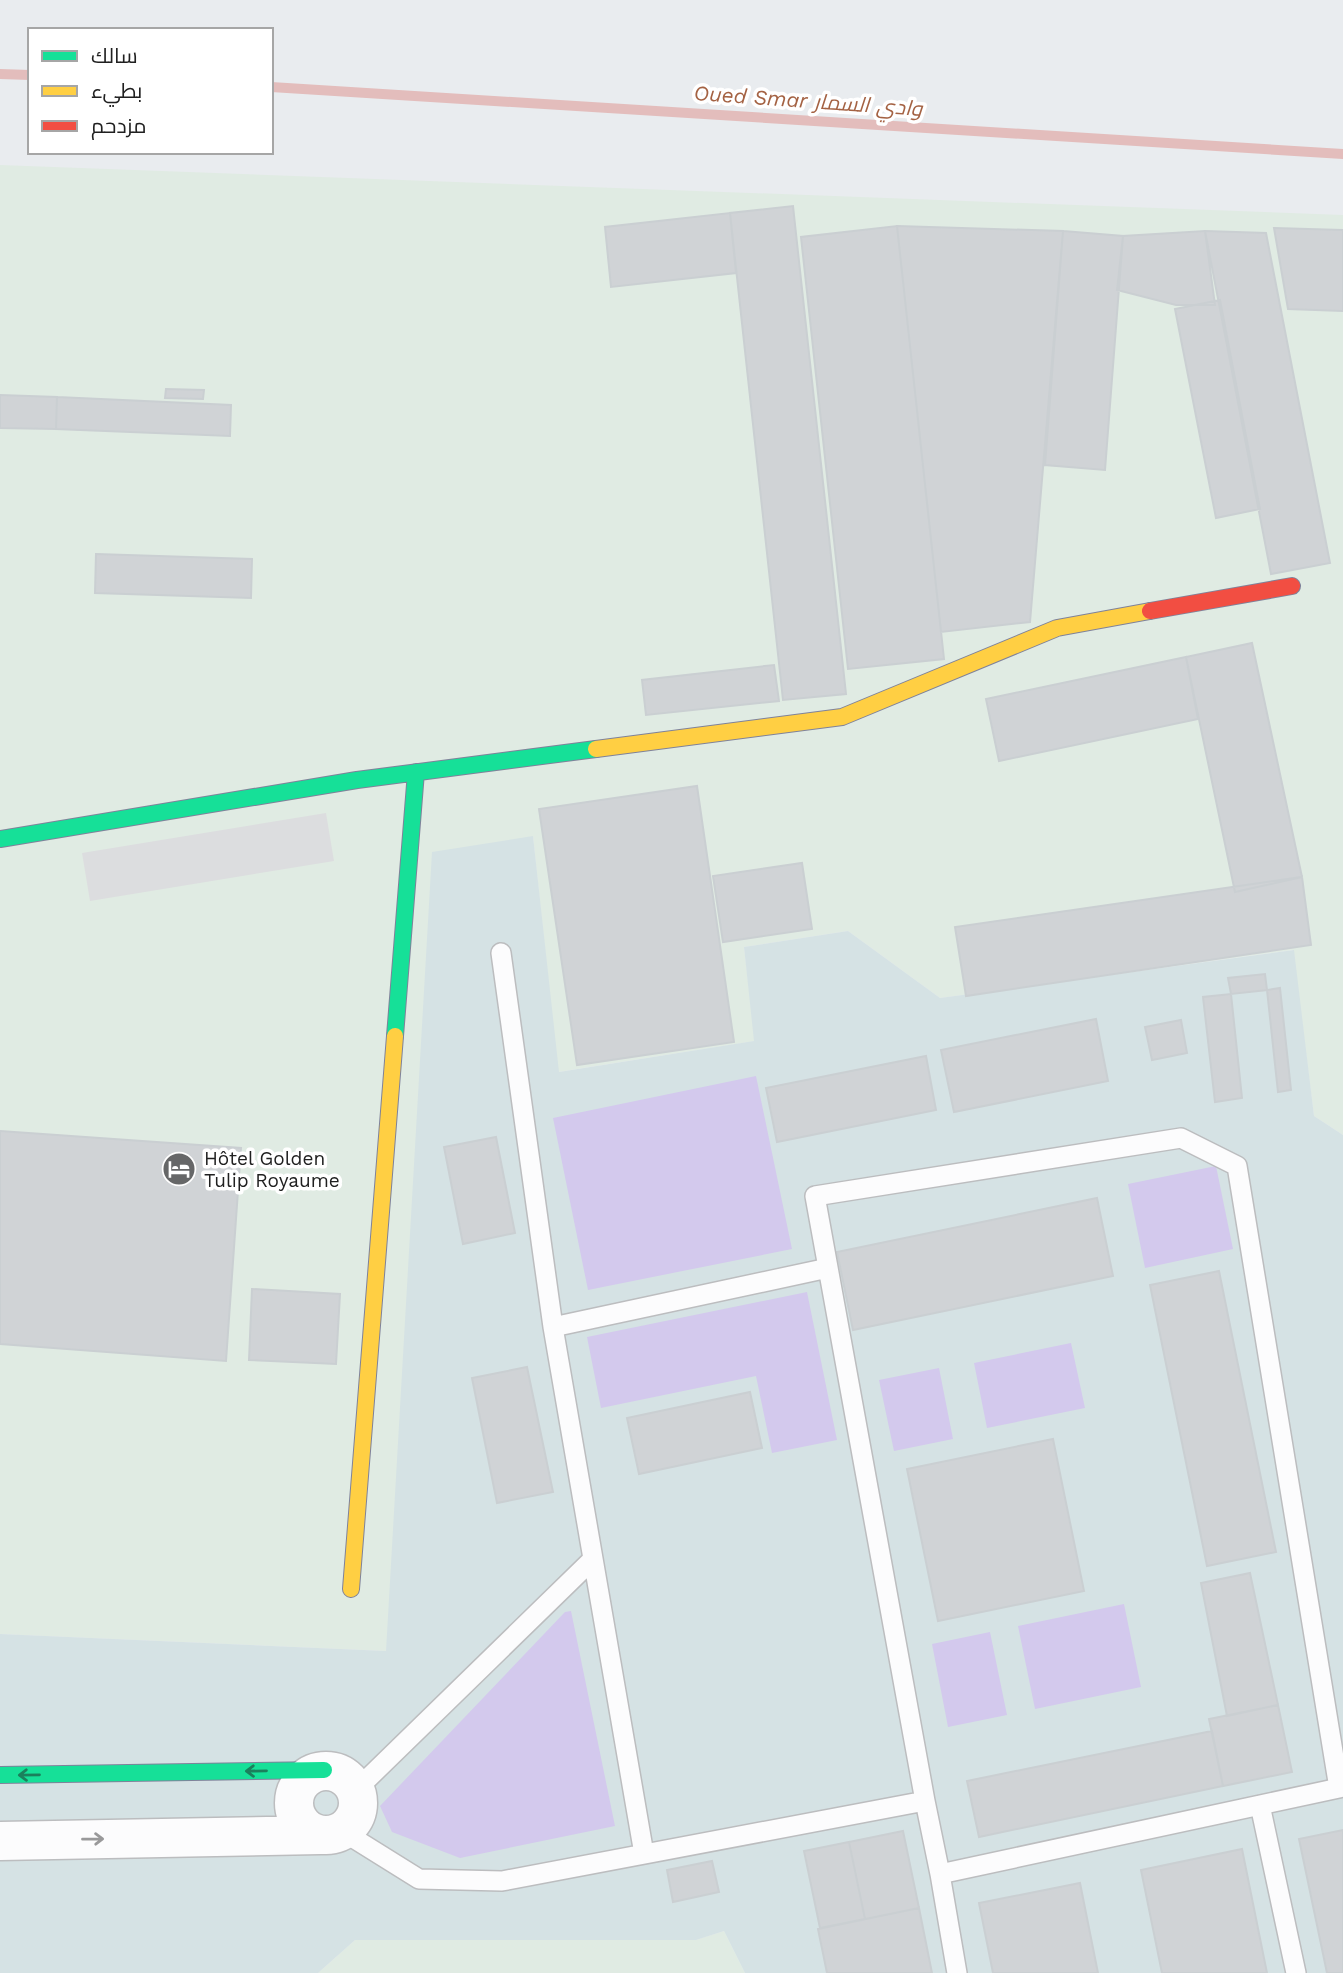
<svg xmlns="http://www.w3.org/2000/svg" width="1343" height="1973" font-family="'Work Sans',Cairo,sans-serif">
<rect width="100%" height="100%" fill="#e9ecef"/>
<path fill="#e0ebe3" d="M0,165l1343,50v920l-29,-19 -21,-166 -353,48 -92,-67 -104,16 11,94 -197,31 -25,-236 -147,815 -386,-17z
M724,1931l21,42h-427l37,-33h341z"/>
<path fill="#d5e2e4" d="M533,836l26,236 195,-31 -10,-94 104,-16 92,67 354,-48 20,166 29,19v838h-598l-21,-42 -28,9h-341l-37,33h-318v-339l386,17 46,-799z"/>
<path fill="#d3c9ed" d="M756,1076l36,173 -204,41 -35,-172z
M1216,1166l17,83 -88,19 -17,-84z
M807,1292l30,148 -65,13 -16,-77 -155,32 -14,-71z
M1071,1343l14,65 -98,20 -13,-65z
M939,1368l14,71 -59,12 -15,-71z
M1124,1604l17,83 -106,22 -17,-83z
M571,1611l44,215 -155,32 -68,-26 -12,-26 185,-194z
M990,1632l17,83 -59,12 -16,-83z"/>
<path fill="#dcdddf" d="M326,813l8,48 -244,40 -8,-48z"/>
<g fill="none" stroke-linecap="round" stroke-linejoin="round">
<path stroke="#e3bdbc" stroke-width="10" d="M0,74l30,1
M271,87l1072,67"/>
</g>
<path fill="#d0d3d6" stroke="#cacfd2" stroke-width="2" d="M793,206l53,488 -63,6 -53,-487z
M730,213l6,60 -125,14 -6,-60z
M897,226l166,5 -33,391 -89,10z
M897,226l47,433 -96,10 -47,-432z
M1274,228l69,2v81l-55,-2z
M1063,231l60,5 -18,234 -60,-5z
M1205,231l10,74h-39l-59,-15 6,-54z
M1205,231l61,2 64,330 -59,11z
M1220,300l40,209 -44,9 -41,-209z
M166,389l38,1 -1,9 -38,-1z
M0,395l57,2 -1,32 -56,-1z
M57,397l174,8 -1,31 -174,-7z
M96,554l156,5 -1,39 -156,-5z
M1252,643l50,234 -67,15 -49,-235z
M1186,657l12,62 -199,42 -13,-62z
M774,665l5,36 -133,14 -4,-35z
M697,786l37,256 -157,23 -38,-256z
M802,863l10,66 -89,13 -10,-66z
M1302,877l9,68 -345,51 -11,-69z
M1265,974l2,16 -36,4 -3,-16z
M1280,988l11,102 -13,2 -11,-102z
M1231,994l11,104 -27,4 -12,-105z
M1096,1019l12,62 -154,31 -13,-62z
M1181,1020l6,33 -35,7 -7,-33z
M926,1056l10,54 -159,32 -11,-54z
M0,1131l241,17 -15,213 -226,-17z
M496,1137l19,96 -52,11 -19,-97z
M1097,1198l16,78 -260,54 -16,-78z
M1219,1271l57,281 -69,14 -57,-281z
M252,1289l88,5 -4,70 -87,-4z
M527,1367l26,125 -56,11 -25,-125z
M750,1392l12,56 -123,26 -12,-56z
M1053,1439l31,152 -146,30 -31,-152z
M1250,1573l28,132 -51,11 -26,-133z
M1278,1705l14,67 -69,14 -14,-67z
M1212,1731l11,55 -244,51 -12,-56z
M1343,1830v143h-16l-28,-134z
M903,1831l16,77 -54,11 -16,-77z
M849,1842l16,77 -45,9 -16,-77z
M1242,1849l25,124h-105l-21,-103z
M712,1861l7,31 -46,10 -6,-32z
M1080,1883l18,90h-105l-14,-70z
M919,1908l13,65h-105l-9,-44z"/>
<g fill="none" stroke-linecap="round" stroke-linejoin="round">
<defs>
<path id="lane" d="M501,953l52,374 91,527
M553,1327l275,-59
M356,1790l237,-231
M925,1801l15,73
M1260,1805l36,168
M342,1831l77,48 83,2 423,-80 -110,-605 366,-58 56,28 102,622 -399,86 17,99"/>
<path id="street" d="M294 1803a32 32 0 1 1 64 0a32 32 0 1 1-64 0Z
M0,1841l320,-6"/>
<path id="fast" d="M0,839l357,-59 239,-31
M395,1036l21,-264
M0,1775l324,-5"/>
<path id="slow" d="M596,749l246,-32 215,-89 93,-17
M351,1589l44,-553"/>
<path id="jam" d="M1150,611l142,-25"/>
</defs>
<use href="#lane" stroke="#bcbdbf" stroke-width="22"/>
<use href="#street" stroke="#bcbdbf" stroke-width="41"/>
<use href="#fast" stroke="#7f829a" stroke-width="18"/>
<use href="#slow" stroke="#7f829a" stroke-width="18"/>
<use href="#jam" stroke="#7f829a" stroke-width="18"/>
<use href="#lane" stroke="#fcfcfd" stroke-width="19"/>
<use href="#street" stroke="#fcfcfd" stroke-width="38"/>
<use href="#fast" stroke="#16e098" stroke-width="16"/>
<use href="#slow" stroke="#ffcf43" stroke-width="16"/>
<use href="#jam" stroke="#f24e42" stroke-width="16"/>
</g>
<defs><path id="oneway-shaft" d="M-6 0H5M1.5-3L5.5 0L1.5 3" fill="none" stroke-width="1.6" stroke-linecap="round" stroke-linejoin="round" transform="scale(1.75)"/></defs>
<g stroke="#1b805c">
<use href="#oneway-shaft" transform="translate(256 1771) rotate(179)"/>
<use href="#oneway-shaft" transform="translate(29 1775) rotate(179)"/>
</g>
<use stroke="#99999a" href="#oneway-shaft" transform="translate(93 1839) rotate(-1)"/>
<defs>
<symbol id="hotel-disc" viewBox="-11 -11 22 22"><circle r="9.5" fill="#666768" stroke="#fff"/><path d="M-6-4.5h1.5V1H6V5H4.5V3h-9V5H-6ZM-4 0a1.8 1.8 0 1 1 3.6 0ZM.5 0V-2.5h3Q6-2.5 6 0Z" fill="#fff"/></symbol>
</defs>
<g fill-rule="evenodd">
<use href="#hotel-disc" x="160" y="1150" width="38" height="38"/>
</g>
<g text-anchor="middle" stroke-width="7" stroke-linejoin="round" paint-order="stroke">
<g font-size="19" fill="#202020" stroke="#fff" text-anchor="start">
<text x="204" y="1165">Hôtel Golden<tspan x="204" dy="22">Tulip Royaume</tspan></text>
</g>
<g font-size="21" font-style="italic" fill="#a46243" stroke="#fff">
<text transform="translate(808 101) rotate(4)" y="7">Oued Smar وادي السمار</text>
</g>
</g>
<rect x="28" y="28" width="245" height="126" fill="#ffffff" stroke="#a6a6a6" stroke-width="2"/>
<rect x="42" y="51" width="35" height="10" fill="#16e098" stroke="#a6a6a6" stroke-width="2"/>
<text x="91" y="63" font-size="21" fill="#202020">سالك</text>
<rect x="42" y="86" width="35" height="10" fill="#ffcf43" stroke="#a6a6a6" stroke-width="2"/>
<text x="91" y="98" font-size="21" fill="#202020">بطيء</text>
<rect x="42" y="121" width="35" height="10" fill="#f24e42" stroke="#a6a6a6" stroke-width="2"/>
<text x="91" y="133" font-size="21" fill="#202020">مزدحم</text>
</svg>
